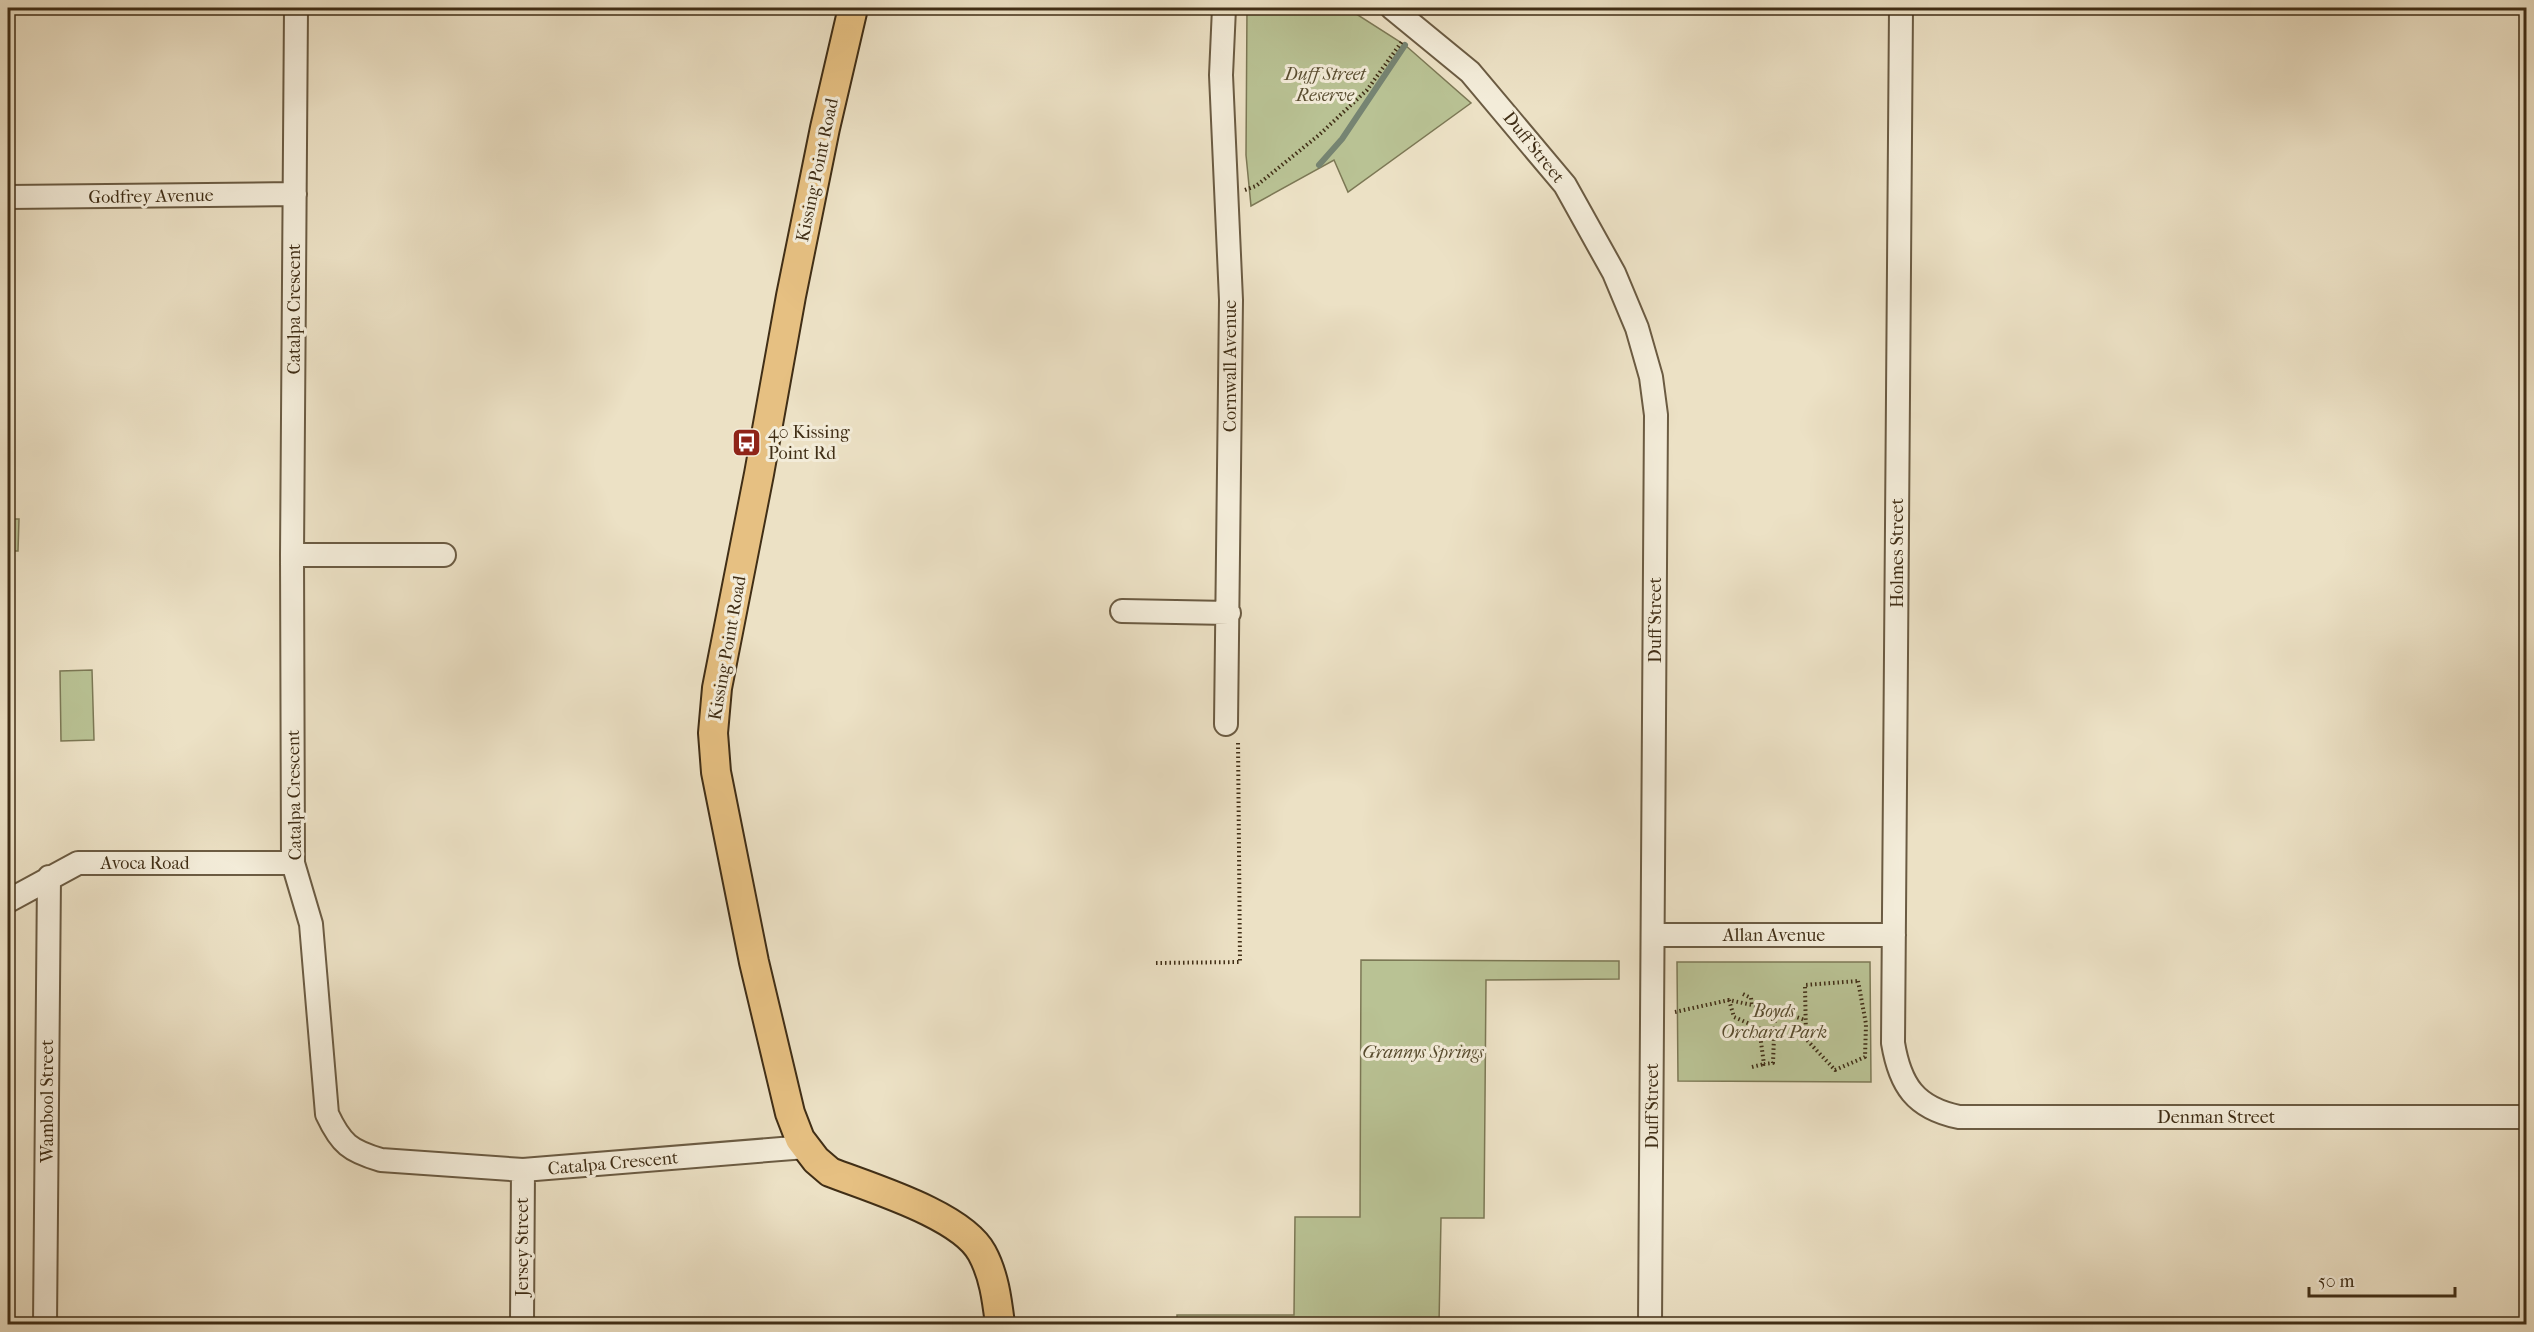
<svg xmlns="http://www.w3.org/2000/svg" width="2534" height="1332" font-family="'IM FELL French Canon',serif">
<rect width="100%" height="100%" fill="#ece1c5"/>
<filter id="stains"><feTurbulence type="fractalNoise" baseFrequency=".00333" numOctaves="4"/><feColorMatrix values="0 0 0 0 .2 0 0 0 0 .09 0 0 0 0 .02 0 0 0 .5 -.17"/></filter>
<radialGradient id="worn" r=".72"><stop offset=".6" stop-color="#630" stop-opacity="0"/><stop offset="1" stop-color="#630" stop-opacity=".3"/></radialGradient>
<path fill="#b9c294" stroke="#7c7855" stroke-width="1.5" d="M1247,8h100l58,37 66,58 -123,89 -14,-32 -83,46 -5,-51z
M8,519h11l-1,32h-10z
M92,670l2,70 -33,1 -1,-70z
M1361,960l258,1v18l-133,1 -2,238h-43l-2,106h-262v-9h117l1,-98h65z
M1677,962h193l1,120 -193,-1z"/>
<g fill="none" stroke-linecap="round" stroke-linejoin="round">
<path stroke="#768472" stroke-width="6" d="M1319,165l23,-26 63,-94"/>
<defs>
<path id="minor" d="M296,8l-4,547 1,308 18,61 16,190c14,30 23,37 54,46l142,10 283,-23
M1224,8l-3,67 10,225 -5,424
M1392,8l78,64 95,113 49,88 23,55 14,49 5,38 -6,909
M1901,8l-8,1035c7,42 22,65 66,74h567
M8,197l287,-3
M292,555h152
M1122,611l107,2
M8,901l70,-38h215
M1653,935h241
M45,1324l4,-447
M522,1324l1,-154"/>
<path id="major" d="M853,8l-28,120 -34,168 -32,178 -42,214 -4,45 3,39 38,190 36,151 10,26 16,21 14,12c41,16 132,43 152,81 12,22 15,47 18,71"/>
</defs>
<use href="#minor" stroke="#6b5b42" stroke-width="26"/>
<use href="#major" stroke="#402e16" stroke-width="32"/>
<path stroke="#402e16" stroke-width="4" stroke-dasharray="1.5 3" stroke-linecap="butt" d="M1245,190l11,-4 63,-51 48,-45 36,-50
M1156,963l84,-1 -2,-222
M1858,981l8,43 -1,33 -30,13 -29,-31 -1,-54z
M1743,994l8,4 1,7
M1729,1000l5,17 25,11 5,36 9,-1 2,-53
M1675,1012l54,-12 46,10 30,10
M1752,1067l12,-3"/>
<use href="#minor" stroke="#f3ecd9" stroke-width="22"/>
<use href="#major" stroke="#e6c082" stroke-width="28"/>
</g>
<defs>
<symbol id="bus-square" viewBox="-11 -11 22 22"><rect x="-9" y="-9" width="18" height="18" rx="4" fill="#8f2418" stroke="#f3ecd9"/><path d="M-5-6H5V4H4V6H2V4H-2V6H-4V4H-5ZM-3.5-4V0h7V-4ZM-3.5 1.2v1.5H-2V1.2ZM2 1.2v1.5H3.5V1.2Z" fill="#fff"/></symbol>
</defs>
<g fill-rule="evenodd">
<use href="#bus-square" x="730" y="426" width="33" height="33"/>
</g>
<g text-anchor="middle" stroke-width="6" stroke-linejoin="round" paint-order="stroke">
<g font-size="18" font-style="italic" fill="#584c2f" stroke="#f3ecd9">
<text x="1325" y="80">Duff Street<tspan x="1325" dy="21">Reserve</tspan></text>
<text x="1774" y="1017">Boyds<tspan x="1774" dy="21">Orchard Park</tspan></text>
<text x="1423" y="1058">Grannys Springs</text>
</g>
<g font-size="18" fill="#402e16" stroke="#f3ecd9">
<text transform="translate(1534 147) rotate(51)" y="6">Duff Street</text>
<text transform="translate(817 170) rotate(-78)" y="6">Kissing Point Road</text>
<text transform="translate(151 196) rotate(-1)" y="6">Godfrey Avenue</text>
<text transform="translate(294 309) rotate(-90)" y="6">Catalpa Crescent</text>
<text transform="translate(1230 366) rotate(-90)" y="6">Cornwall Avenue</text>
<text transform="translate(1897 553) rotate(-90)" y="6">Holmes Street</text>
<text transform="translate(1655 620) rotate(-90)" y="6">Duff Street</text>
<text transform="translate(727 648) rotate(-80)" y="6">Kissing Point Road</text>
<text transform="translate(294 795) rotate(-91)" y="6">Catalpa Crescent</text>
<text x="145" y="869">Avoca Road</text>
<text x="1774" y="941">Allan Avenue</text>
<text transform="translate(47 1101) rotate(-90)" y="6">Wambool Street</text>
<text transform="translate(1652 1106) rotate(-90)" y="6">Duff Street</text>
<text x="2216" y="1123">Denman Street</text>
<text transform="translate(613 1163) rotate(-5)" y="6">Catalpa Crescent</text>
<text transform="translate(522 1247) rotate(-90)" y="6">Jersey Street</text>
</g>
<g font-size="18" fill="#402e16" stroke="#f3ecd9" text-anchor="start">
<text x="768" y="438">40 Kissing<tspan x="768" dy="21">Point Rd</tspan></text>
</g>
</g>
<rect width="2534" height="1332" fill="none" stroke="#ece1c5" stroke-width="30"/>
<rect x="9" y="9" width="2516" height="1314" fill="none" stroke="#402e16" stroke-width="3"/>
<rect x="15" y="15" width="2504" height="1302" fill="none" stroke="#402e16" stroke-width="1.5"/>
<path d="M2309 1287v9h146v-9" fill="none" stroke="#402e16" stroke-width="3"/>
<text x="2318" y="1287" font-size="18" fill="#402e16" stroke="#f3ecd9" stroke-width="4.5" paint-order="stroke">50 m</text>
<rect width="100%" height="100%" filter="url(#stains)"/>
<rect width="100%" height="100%" fill="url(#worn)"/>
</svg>
